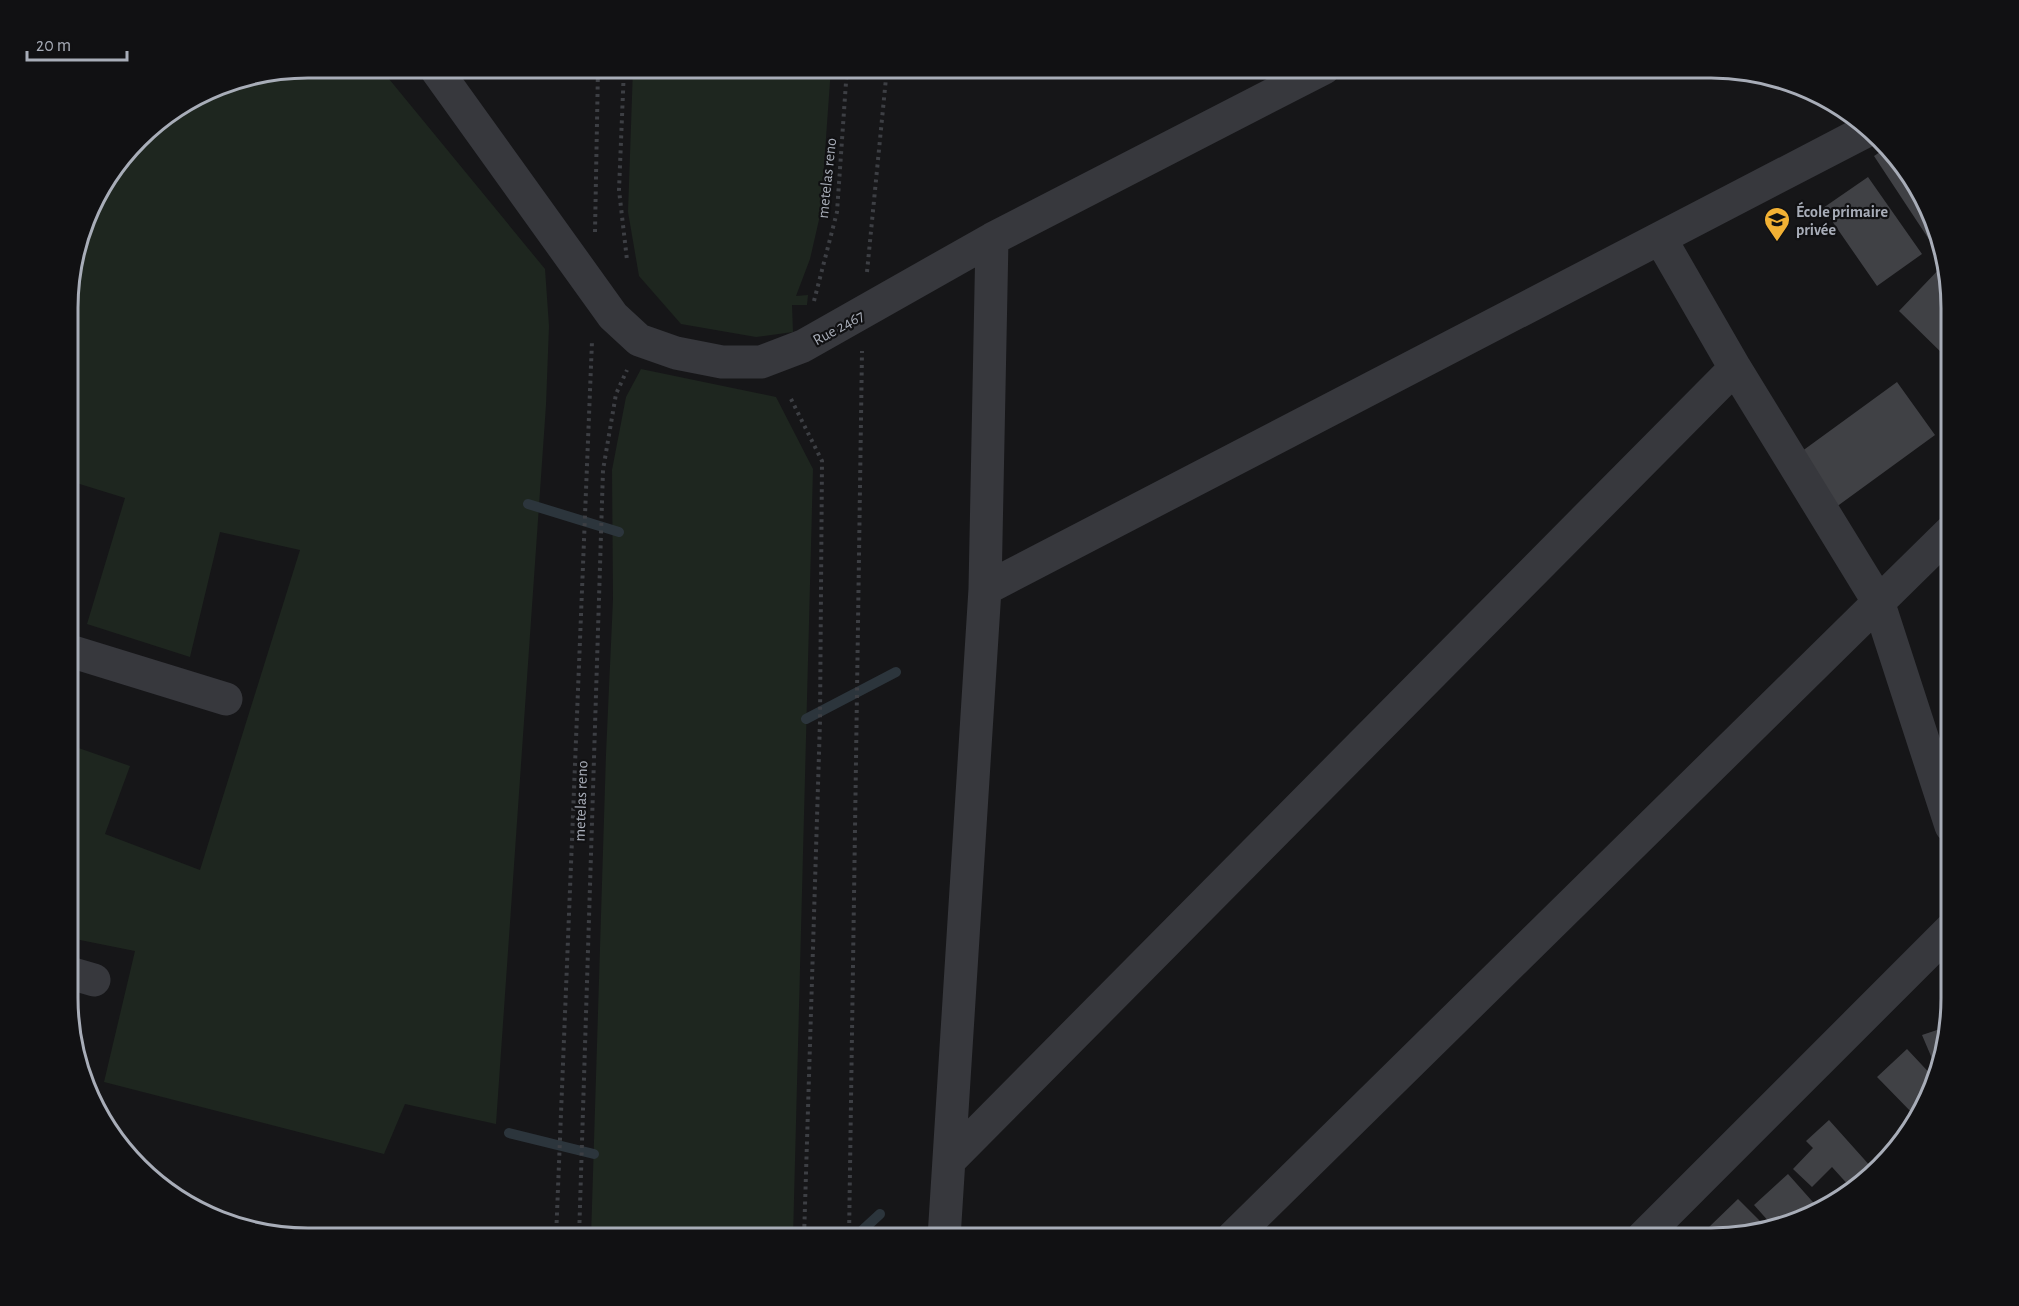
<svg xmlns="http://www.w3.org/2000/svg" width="2019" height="1306" font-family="'Alegreya Sans',sans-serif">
<rect width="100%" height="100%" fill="#161618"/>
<path fill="#1e261f" d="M308,68h72l165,201 4,57 -3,79 -50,719 -91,-20 -21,50 -280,-72 31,-131 -65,-13v-193l60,21 -25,68 95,36 100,-320 -80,-18 -30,125 -103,-33 38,-126 -55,-17v-204l22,-76 57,-74 67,-41z
M633,68h198l-9,126 2,4 -14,61 -14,37 12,-1 -1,10h-15l1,27 -37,5 -75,-13 -42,-48 -11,-64z
M641,369l135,28 37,72 -20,769h-202l15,-484 7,-155 -1,-129 14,-73z"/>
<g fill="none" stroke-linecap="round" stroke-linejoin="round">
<path stroke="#2c353c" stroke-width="10" d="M528,504l91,28
M806,719l90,-47
M509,1133l85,21
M854,1238l26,-24"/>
</g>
<path fill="#404145" d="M1883,150l36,38 17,54 -4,2 -58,-88z
M1868,177l54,77 -45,32 -54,-78z
M1943,265l8,28v63l-3,3 -49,-48z
M1897,382l38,53 -103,75 -38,-53z
M1949,1026l-10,49 -17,-40z
M1907,1049l29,31 -19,38 -40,-41z
M1829,1120l43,48 -21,20 -19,-21 -20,20 -19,-18 20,-21 -7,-7z
M1788,1174l32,36 -49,14 -17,-19z
M1738,1199l27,27 -39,12h-8l-10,-10z"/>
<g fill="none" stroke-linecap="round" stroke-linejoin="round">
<path stroke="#3d3f44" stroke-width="4" stroke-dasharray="3 4.5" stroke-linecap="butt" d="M624,68l-5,122 8,70
M595,232l3,-164
M867,272l20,-204
M814,301l23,-89 10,-144
M791,399l31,62 -2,260 -16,517
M556,1238l36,-897
M579,1238l24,-768 13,-76 11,-24
M849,1238l13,-887"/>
<path stroke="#37383d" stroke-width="33" d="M435,68l178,248 26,24 37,13 46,9h39l42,-16 189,-107 332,-171
M1660,238l75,130 143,233 73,225
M985,589l881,-458
M70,651l156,48
M70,973l24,7
M949,1161l786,-793
M944,1238l41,-649 7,-350
M1232,1238l719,-707
M1642,1238l309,-309"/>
</g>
<defs>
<symbol id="school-pin" viewBox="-11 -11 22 30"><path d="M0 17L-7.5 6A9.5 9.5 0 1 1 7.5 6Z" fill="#f2b134" stroke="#111113"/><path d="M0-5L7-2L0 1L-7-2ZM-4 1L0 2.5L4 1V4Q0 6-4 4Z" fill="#111"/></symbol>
</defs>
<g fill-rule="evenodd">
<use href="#school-pin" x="1762" y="205" width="30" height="40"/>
</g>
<g text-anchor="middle" stroke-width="4.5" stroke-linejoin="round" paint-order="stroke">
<g font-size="16" fill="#a8adb8" stroke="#111113">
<text transform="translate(826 178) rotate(-84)" y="6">metelas reno</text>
<text transform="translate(838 327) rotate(-29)" y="6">Rue 2467</text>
<text transform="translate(580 801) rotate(-88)" y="6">metelas reno</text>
</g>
<g font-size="16" font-weight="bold" fill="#a8adb8" stroke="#111113" text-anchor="start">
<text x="1796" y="217">École primaire<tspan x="1796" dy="18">privée</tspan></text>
</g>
</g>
<path d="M0 0H2019V1306H0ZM308 78H1711A230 230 0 0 1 1941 308V998A230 230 0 0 1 1711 1228H308A230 230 0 0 1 78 998V308A230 230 0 0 1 308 78Z" fill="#111113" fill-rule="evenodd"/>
<path fill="none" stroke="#a8adb8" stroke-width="3" d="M308 78H1711A230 230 0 0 1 1941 308V998A230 230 0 0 1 1711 1228H308A230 230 0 0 1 78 998V308A230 230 0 0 1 308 78Z"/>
<path d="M27 51v9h100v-9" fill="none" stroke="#a8adb8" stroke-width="3"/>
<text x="36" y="51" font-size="18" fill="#a8adb8" stroke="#111113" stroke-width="4.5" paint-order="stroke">20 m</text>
</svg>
